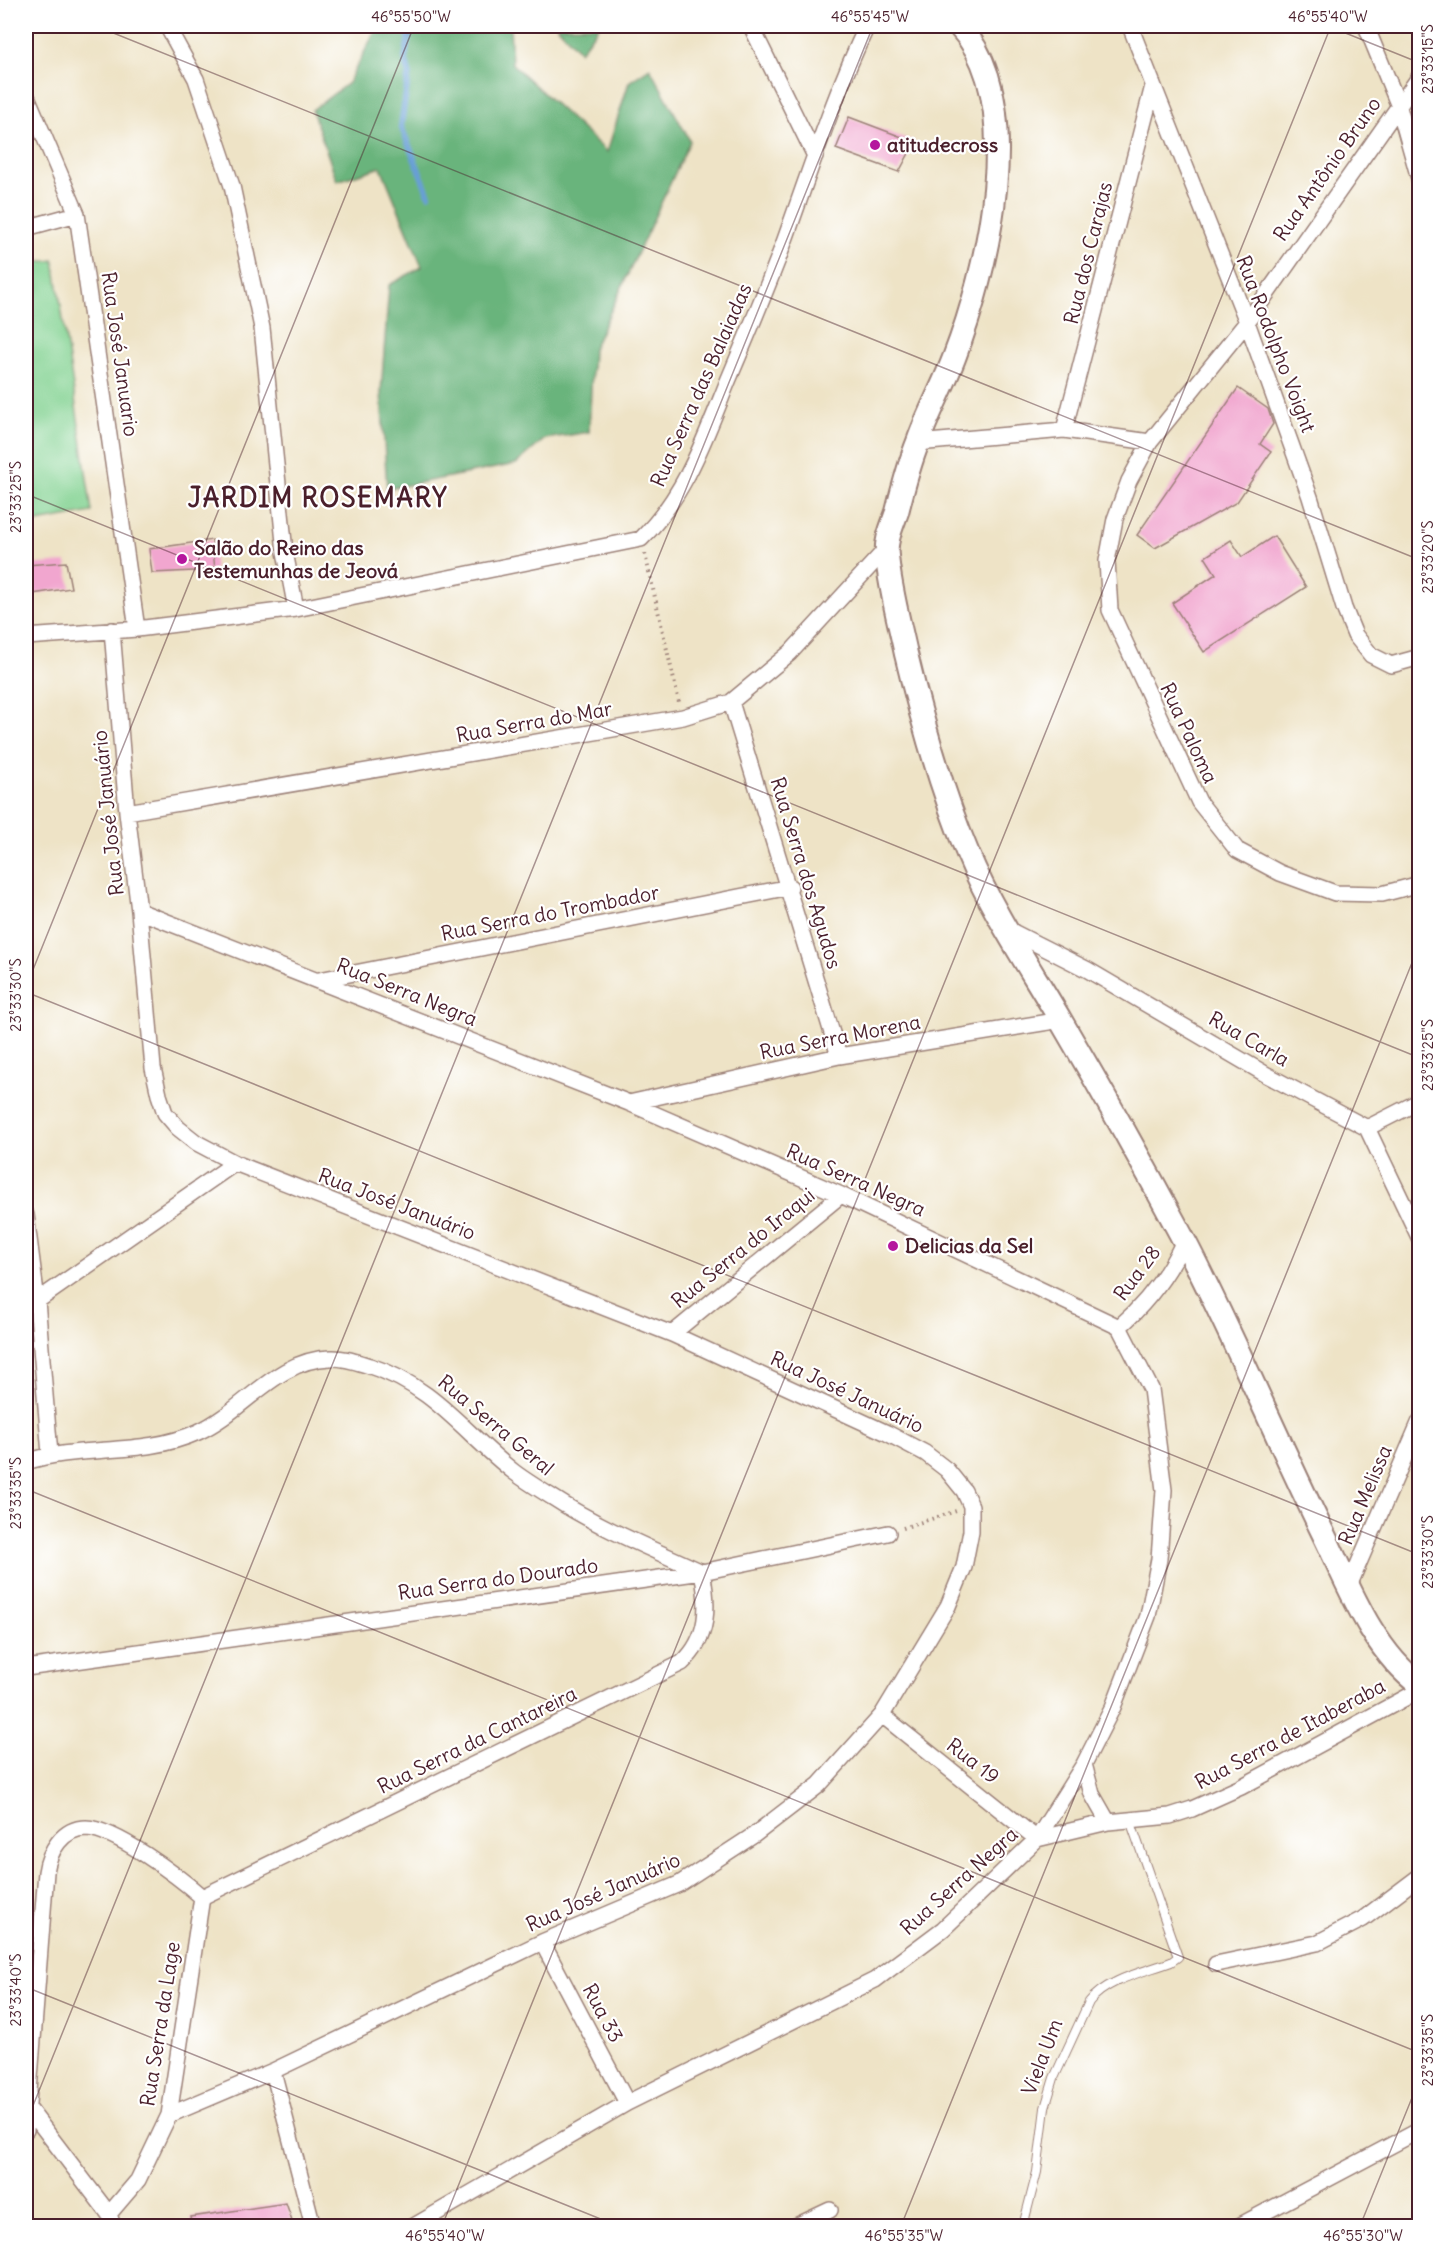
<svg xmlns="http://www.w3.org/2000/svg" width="1445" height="2252" font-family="Delius,sans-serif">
<rect width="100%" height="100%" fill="#fff"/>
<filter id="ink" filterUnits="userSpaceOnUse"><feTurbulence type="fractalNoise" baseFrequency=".0167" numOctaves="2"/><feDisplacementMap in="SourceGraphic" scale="12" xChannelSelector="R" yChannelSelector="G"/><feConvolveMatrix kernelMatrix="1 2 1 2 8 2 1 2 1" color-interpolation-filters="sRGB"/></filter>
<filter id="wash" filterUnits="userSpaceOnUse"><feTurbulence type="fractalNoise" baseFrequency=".008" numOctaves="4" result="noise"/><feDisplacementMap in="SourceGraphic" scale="24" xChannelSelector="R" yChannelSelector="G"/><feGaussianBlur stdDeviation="1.35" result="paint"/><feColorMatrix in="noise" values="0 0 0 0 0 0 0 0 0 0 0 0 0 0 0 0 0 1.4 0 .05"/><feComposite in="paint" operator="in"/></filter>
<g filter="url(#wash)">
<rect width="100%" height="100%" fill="#eee3c6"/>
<path fill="#82d291" stroke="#66785e" stroke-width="1.5" d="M54,260l38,252 -66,12v-260z"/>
<path fill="#69b47b" stroke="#5a6a53" stroke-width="1.5" d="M378,26h132l2,38 95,88 22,-70 21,-14 40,73 -97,208 -4,83 -44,7 -29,25 -129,25 -6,-97 8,-107 33,-18 -41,-100 -44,14 -25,-71 36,-27z
M557,26h42l-19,26z"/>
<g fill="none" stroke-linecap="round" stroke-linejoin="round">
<path stroke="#689fd5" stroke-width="6" d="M411,26l-6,32 4,14 -8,54 28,69"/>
</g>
<g id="blocks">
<path fill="#f1a6cf" d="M849,117l66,25 -16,30 -63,-23z
M1238,388l30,21 5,15 -13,20 11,8 -34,50 -82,46 -18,-13z
M1274,536l32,51 -102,65 -32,-49 44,-29 -11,-17 26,-17 11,17z
M212,540l3,30 -63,3 -3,-24z
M66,562l5,26 -45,7v-30z
M286,2203l8,23h-102l-1,-9z"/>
</g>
</g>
<g filter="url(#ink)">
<use href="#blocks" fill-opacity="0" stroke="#9c8178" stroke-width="1.5"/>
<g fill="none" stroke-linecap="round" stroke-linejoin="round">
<defs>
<path id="lane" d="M1023,2226l14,-54 8,-64 9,-30 35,-76c18,-23 55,-30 82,-40l7,-5 -48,-137"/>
<path id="street" d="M167,26l29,53 36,107 30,142 23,224 11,57
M751,26l64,130
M1130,26l117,296 63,175 34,111 11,27 16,20 20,10 29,-8
M1366,26l32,78 22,78
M26,94l51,120 60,415
M26,228l51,-14
M1064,430l89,-344
M1150,442l-21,39 -14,38 -8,42 3,49 89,192 38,48 43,23 55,20 47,1 38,-10
M917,443l147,-13 86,12 97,-120 173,-246
M112,630l15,182 12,99 14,157 6,27 6,18 13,15 19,15 38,20 437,171 215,99 38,20 22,17 17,21 7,15v25l-7,36 -16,39 -66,109 -63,70 -65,50 -75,49 -137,58 -269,129 -104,44
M26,637l111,-8 159,-20 345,-70c44,-43 64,-101 87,-158 17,-40 34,-81 50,-122 29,-78 53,-158 89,-233
M731,702l108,354
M127,812l556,-95 48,-15 59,-49 96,-104
M139,911l490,192 212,92 278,132 32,62 13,101 -5,69 -11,57 -35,91 -29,57 -47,75 -94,90 -68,51 -248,123 -213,123
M1007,929l81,41 179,105 100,53 53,111
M319,980l471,-93
M629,1103l210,-47 222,-36
M1367,1128l53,-27
M26,1215l11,86 13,153
M37,1301l198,-138
M1119,1327c29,-25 49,-52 65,-86
M672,1334l169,-139
M26,1462c56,-18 117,-5 172,-30 46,-21 79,-73 132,-74 14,-1 27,4 40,8 64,20 94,67 144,106 12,9 25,17 38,25 46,30 100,52 150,75
M1349,1586l71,-165
M26,1668l676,-96 186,-39
M882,1715l155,124
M1084,1764l8,30 16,28
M1037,1839l71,-17 62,-6 22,-7 49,-22 179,-97
M202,1897l480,-234c27,-25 27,-57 20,-91
M542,1942l85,161
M1216,1964l101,-21 46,-24 57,-43
M273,2071l40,155
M26,2105l83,109 4,12
M26,2130l20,-258c3,-20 16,-44 40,-44 30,1 93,49 116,69
M109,2214l29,-34 31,-65 33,-218
M796,2226l34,-16
M1239,2226l181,-96"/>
<path id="secondary" d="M959,26c70,75 28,247 -5,332 -11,29 -26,55 -36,84 -9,22 -15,46 -21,70 -5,14 -12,29 -10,44 3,33 12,65 19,98 16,67 35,136 62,200 25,60 61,112 93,167 43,73 85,148 125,223 49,95 90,193 137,289 25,51 49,117 97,152"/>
</defs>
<use href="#lane" stroke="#9c8178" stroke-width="10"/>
<use href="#street" stroke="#9c8178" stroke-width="18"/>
<use href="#secondary" stroke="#9c8178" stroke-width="26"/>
<path stroke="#9c8178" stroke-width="4" stroke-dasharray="1.5 4.5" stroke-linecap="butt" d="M645,554l34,148
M903,1528l53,-17"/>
<use href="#lane" stroke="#fff" stroke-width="8"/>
<use href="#street" stroke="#fff" stroke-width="15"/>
<use href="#secondary" stroke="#fff" stroke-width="22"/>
</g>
</g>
<path fill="none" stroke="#4a1f2b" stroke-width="1.5" stroke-opacity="0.45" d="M96,26l1324,534M1328,26l92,37M26,494l1394,564M26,987l388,-961M26,992l1394,563M26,1489l1394,564M26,1987l592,239M26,2123l847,-2097M442,2226l889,-2200M901,2226l519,-1283M1360,2226l60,-148"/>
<g fill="#b5179e" stroke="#fff" stroke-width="2">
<circle cx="875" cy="145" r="6"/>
<circle cx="182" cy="559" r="6"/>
<circle cx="893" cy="1246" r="6"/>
</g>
<g text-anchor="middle" stroke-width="4.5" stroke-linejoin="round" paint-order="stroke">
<g font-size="20" font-weight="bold" fill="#4a1f2b" stroke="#fff" text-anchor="start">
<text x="887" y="152">atitudecross</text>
<text x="194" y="555">Salão do Reino das<tspan x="194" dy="23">Testemunhas de Jeová</tspan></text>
<text x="905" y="1253">Delicias da Sel</text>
</g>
<g font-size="20" fill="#4a1f2b" stroke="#fff">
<text transform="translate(1327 169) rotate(-55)" y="7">Rua Antônio Bruno</text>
<text transform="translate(1088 253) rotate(-76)" y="7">Rua dos Carajas</text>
<text transform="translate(1276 344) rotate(69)" y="7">Rua Rodolpho Voight</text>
<text transform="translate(120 354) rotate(82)" y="7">Rua José Januario</text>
<text transform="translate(701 385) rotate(-66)" y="7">Rua Serra das Balaiadas</text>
<text transform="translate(534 722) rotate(-10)" y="7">Rua Serra do Mar</text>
<text transform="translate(1189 733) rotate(65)" y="7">Rua Paloma</text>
<text transform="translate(108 813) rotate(-96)" y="7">Rua José Januário</text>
<text transform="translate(806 873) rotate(73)" y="7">Rua Serra dos Agudos</text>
<text transform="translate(550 913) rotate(-11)" y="7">Rua Serra do Trombador</text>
<text transform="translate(407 992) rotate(22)" y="7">Rua Serra Negra</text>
<text transform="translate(840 1037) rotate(-11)" y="7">Rua Serra Morena</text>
<text transform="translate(1249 1039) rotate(30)" y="7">Rua Carla</text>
<text transform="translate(856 1180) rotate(24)" y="7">Rua Serra Negra</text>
<text transform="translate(397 1204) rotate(21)" y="7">Rua José Januário</text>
<text transform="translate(743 1248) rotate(-39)" y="7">Rua Serra do Iraqui</text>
<text transform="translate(1137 1273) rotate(-53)" y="7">Rua 28</text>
<text transform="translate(847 1392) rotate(25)" y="7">Rua José Januário</text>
<text transform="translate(496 1425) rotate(40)" y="7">Rua Serra Geral</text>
<text transform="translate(1365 1495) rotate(-67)" y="7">Rua Melissa</text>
<text transform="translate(498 1579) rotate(-8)" y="7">Rua Serra do Dourado</text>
<text transform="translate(1290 1734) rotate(-28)" y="7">Rua Serra de Itaberaba</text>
<text transform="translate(477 1740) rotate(-26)" y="7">Rua Serra da Cantareira</text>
<text transform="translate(973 1761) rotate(38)" y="7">Rua 19</text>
<text transform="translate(959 1881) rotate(-42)" y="7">Rua Serra Negra</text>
<text transform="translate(603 1892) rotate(-24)" y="7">Rua José Januário</text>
<text transform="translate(603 2013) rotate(62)" y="7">Rua 33</text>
<text transform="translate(160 2024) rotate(-81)" y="7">Rua Serra da Lage</text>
<text transform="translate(1042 2057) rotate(-69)" y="7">Viela Um</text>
</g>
<g font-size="26" font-weight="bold" letter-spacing="1.5" fill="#4a1f2b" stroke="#fff">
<text x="318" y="507">JARDIM ROSEMARY</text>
</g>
</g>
<rect width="1445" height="2252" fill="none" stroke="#fff" stroke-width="66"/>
<rect x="33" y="33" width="1379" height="2186" fill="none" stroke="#4a1f2b" stroke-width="2"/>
<g font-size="15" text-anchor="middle" fill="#4a1f2b">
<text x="411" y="22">46°55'50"W</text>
<text x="870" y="22">46°55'45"W</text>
<text x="1328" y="22">46°55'40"W</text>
<text transform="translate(1428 59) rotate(-90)" y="5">23°33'15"S</text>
<text transform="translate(16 497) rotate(-90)" y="5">23°33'25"S</text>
<text transform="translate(1428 557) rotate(-90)" y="5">23°33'20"S</text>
<text transform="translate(16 995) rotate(-90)" y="5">23°33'30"S</text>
<text transform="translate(1428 1055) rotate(-90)" y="5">23°33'25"S</text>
<text transform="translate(16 1493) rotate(-90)" y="5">23°33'35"S</text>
<text transform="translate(1428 1552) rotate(-90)" y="5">23°33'30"S</text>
<text transform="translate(16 1990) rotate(-90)" y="5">23°33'40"S</text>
<text transform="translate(1428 2050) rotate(-90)" y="5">23°33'35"S</text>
<text x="445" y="2241">46°55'40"W</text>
<text x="904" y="2241">46°55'35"W</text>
<text x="1363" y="2241">46°55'30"W</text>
</g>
</svg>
